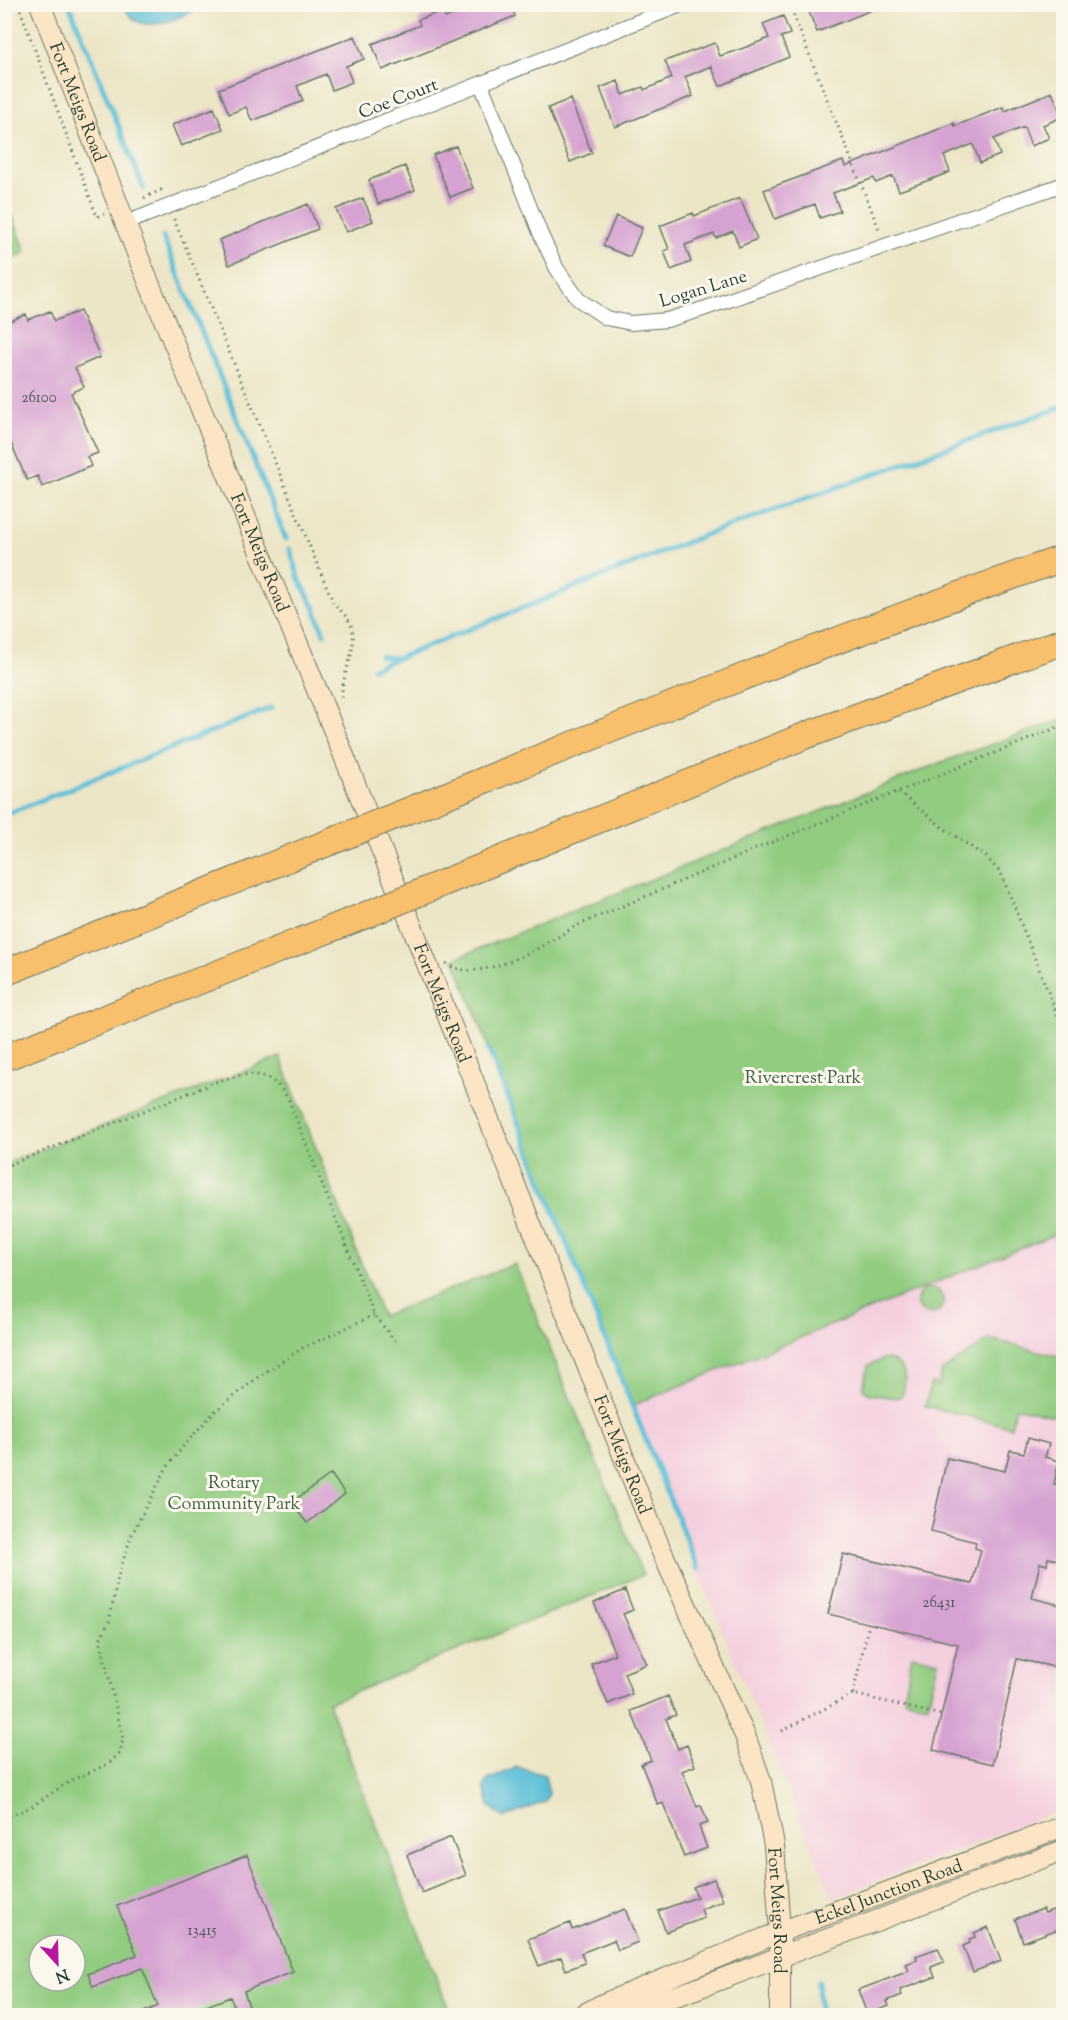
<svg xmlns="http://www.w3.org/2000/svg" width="1068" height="2020" font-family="'Sorts Mill Goudy',serif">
<rect width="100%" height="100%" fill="#fbf7ec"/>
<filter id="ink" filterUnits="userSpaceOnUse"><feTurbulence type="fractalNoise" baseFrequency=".0167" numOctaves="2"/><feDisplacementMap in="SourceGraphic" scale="12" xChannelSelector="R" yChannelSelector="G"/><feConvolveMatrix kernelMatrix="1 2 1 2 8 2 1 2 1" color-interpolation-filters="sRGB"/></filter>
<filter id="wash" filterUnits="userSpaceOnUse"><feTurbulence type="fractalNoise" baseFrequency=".008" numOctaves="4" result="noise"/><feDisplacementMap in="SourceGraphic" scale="24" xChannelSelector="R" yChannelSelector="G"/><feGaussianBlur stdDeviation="1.35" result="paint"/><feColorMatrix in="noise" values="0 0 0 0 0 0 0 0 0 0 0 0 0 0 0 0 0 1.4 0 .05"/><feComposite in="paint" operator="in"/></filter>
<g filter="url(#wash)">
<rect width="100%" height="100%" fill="#ece5c6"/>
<path fill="#f4cfde" d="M1063,1231v578l-230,89 -142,-342 -60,-150z"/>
<path fill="#92cc81" stroke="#58845a" stroke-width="1.5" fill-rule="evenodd" d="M8,215l5,2 13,35 -21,11v-47z
M1063,719v512l-432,175 -177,-447 488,-197z
M280,1057l102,259 133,-52 128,311 -315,128 123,312 -446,1v-852zM39,1945h36v36h-36z
M917 1301a13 13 0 1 1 26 0a13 13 0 1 1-26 0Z
M990,1339l73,18v61l-48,-11 -4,20 -86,-21 6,-23 7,2 4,-14z
M883,1359c22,1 25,19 19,36l-4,3 -29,-4 -6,-6 5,-22z
M912,1655l26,6 -10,44 -24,-6z"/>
<path fill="#59bdd7" stroke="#3c7d86" stroke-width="1.5" d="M123,5h83c-26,11 -66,37 -83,0z
M517,1767l28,8 4,19 -4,8 -41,16 -15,-12 -5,-19 4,-7z"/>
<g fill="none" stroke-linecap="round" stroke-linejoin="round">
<path stroke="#59bdd7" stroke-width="5" d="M69,4l75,185
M163,237l123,302
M290,549l9,30 16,30 9,25
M380,656l16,2
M373,668l337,-135 354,-127
M4,815l267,-107
M488,1048l210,521
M818,1981l2,35"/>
</g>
<g id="blocks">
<path fill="#d6a2d1" d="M478,4h33l4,12 -133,54 -10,-26 48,-19 -2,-5 24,-9 3,7z
M814,4h70v1l-67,27 -10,-25z
M783,16l7,18 -9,3 8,20 -69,29 -9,-20 -26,11 8,19 -78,31 -15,-39 18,-7 5,14 20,-8 1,3 28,-12 -7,-17 50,-18 5,13 21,-7 28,-11 -6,-14z
M355,36l9,23 -18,7 6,16 -20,8 -6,-16 -29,12 6,15 -51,20 -6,-14 -17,7 -10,-25z
M1052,92l10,25 -19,8 6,13 -18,8 -7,-19 -30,12 6,16 -20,8 -7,-19 -29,12 6,16 -18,7 -33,12 -6,-15 -17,7 -2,-5 -41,15 7,18 -20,7 -5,-14 -40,15 -11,-29 79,-29 2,6 109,-44 1,3 48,-19 2,4z
M570,99l22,54 -22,9 -22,-54z
M214,108l9,21 -42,17 -9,-21z
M456,146l17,42 -23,9 -17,-42z
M405,166l10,24 -37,14 -9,-24z
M363,198l10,23 -27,11 -10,-23z
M740,198l17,41 -18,8 -6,-16 -17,7 -2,-4 -29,11 6,17 -20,8 -7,-19 5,-2 -9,-23 33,-13 1,3z
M308,204l10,25 -89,36 -10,-25z
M616,216l26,12 -12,29 -27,-11z
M50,311l4,10 26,-10 20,46 -25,11 9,19 -13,6 27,60 -11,4 4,9 -49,21 -4,-11 -11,4 -23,-53v-103l22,-10 2,6z
M1028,1438l21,6 -4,13 14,4 -5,23 10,2v75l-16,-3 -1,7 -7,-2 -8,35 32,8v63l-47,-10 -24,105 -60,-14 25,-106 -130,-30 15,-60 129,30 9,-34 -6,-2 1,-6 -45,-11 16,-73 58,13 5,-21 14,3z
M331,1474l14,20 -38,29 -16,-20z
M625,1590l8,20 -10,4 24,50 -23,9 8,21 -24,10 -17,-40 24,-10 -21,-51z
M668,1696l8,19 -10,4 12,30 9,-4 8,21 -13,5 15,36 4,-2 7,18 -9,3 8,22 -23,9 -21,-54 -5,2 -17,-41 10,-4 -20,-49z
M451,1837l15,38 -44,18 -15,-38z
M247,1855l46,117 -49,19 7,21 -13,4 -8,-19 -49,19h-46l23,-10 -16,-38 -49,19 -5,-13 49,-19 -20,-49z
M714,1879l9,22 -22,8 3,9 -38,14 -8,-21 39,-14 -4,-10z
M1061,1907l3,20 -41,15 -8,-23 28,-10 2,4z
M625,1909l13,33 -20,8 -4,-10 -33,13 4,10 -19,7 -5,-13 -22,9 -11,-27 42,-16 2,7z
M988,1927l13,34 -28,11 -10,-26 7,-3 -1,-4 6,-2 -1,-4z
M938,1948l6,14 -13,5 4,10 -35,13 2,5 -15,6 2,5 -22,8 -9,-24 51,-19 -3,-7 11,-4 -1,-4z"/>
</g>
</g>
<g filter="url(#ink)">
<use href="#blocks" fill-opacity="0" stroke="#677867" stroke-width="1.5"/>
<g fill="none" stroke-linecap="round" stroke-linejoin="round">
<defs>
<path id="street" d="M481,84l60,151 16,34 21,30 28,19 25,5 36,-3 36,-11 361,-125
M126,223l557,-219"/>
<g id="secondary">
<path id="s1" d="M40,4l102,262 196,475 320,802 88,195 15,43 13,64 6,87v84"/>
<path id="s2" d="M581,2016l22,-12 177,-72 284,-106"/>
<path d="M612,2016l70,-22 382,-144"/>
</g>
<path id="highway" d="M420,806c214,-86 426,-173 644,-248
M450,880l357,-145 257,-94
M4,973l326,-131
M4,1058l362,-143"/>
</defs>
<use href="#street" stroke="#677867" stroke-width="16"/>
<use href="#secondary" stroke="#677867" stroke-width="22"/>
<use href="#highway" stroke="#677867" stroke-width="28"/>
<path stroke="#677867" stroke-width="3" stroke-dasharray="1.5 4.5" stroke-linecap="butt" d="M18,4l79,213 7,-3
M789,4l90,225
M144,198l17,-8 2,4
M174,219l159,383c6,7 15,15 18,23 9,26 -12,50 -9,76
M899,792l43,35 44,30 15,16 63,159
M446,963c31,24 100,-18 128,-36l196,-84 294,-118
M4,1167l212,-85c31,-10 52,-15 72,16l86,217 21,26
M853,1694l16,-70
M782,1731l71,-37 88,21
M4,1818l27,-11 39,-26 38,-17 12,-11 3,-15 -23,-99 9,-17 9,-45 13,-41 35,-67 19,-25 29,-32 44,-35 45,-29 71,-33"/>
<use href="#street" stroke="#fff" stroke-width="14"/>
<use href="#secondary" stroke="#fce5c4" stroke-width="20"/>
<use href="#highway" stroke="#f8bf6c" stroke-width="26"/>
<defs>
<path id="highway-bridge" d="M330,842l90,-36
M366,915l84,-35"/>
</defs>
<use href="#highway-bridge" stroke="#677867" stroke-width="28" stroke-linecap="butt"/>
<use href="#highway-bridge" stroke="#f8bf6c" stroke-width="26"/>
</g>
</g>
<g text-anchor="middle" stroke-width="6" stroke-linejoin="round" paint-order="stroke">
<g font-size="15" fill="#4d565b">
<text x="39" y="402">26100</text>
<text x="939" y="1607">26431</text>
<text x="202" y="1935">13415</text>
</g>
<g font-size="18" fill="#1f3d34" stroke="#fbf7ec">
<text transform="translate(398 98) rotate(-21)" y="6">Coe Court</text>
<text dy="6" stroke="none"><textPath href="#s1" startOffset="105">Fort Meigs Road</textPath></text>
<text transform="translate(703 288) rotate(-17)" y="6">Logan Lane</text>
<text dy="6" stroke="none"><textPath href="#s1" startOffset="591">Fort Meigs Road</textPath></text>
<text dy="6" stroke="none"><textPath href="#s1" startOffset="1077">Fort Meigs Road</textPath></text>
<text dy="6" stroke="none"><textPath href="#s1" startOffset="1563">Fort Meigs Road</textPath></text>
<text dy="6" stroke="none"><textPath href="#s2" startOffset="332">Eckel Junction Road</textPath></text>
<text dy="6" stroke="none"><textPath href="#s1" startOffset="2049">Fort Meigs Road</textPath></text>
</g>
<g font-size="18" fill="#3c6147" stroke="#fbf7ec">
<text x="803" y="1083">Rivercrest Park</text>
<text x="234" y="1488">Rotary<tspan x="234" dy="21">Community Park</tspan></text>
</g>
</g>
<rect width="1068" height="2020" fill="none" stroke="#fbf7ec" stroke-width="24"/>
<g transform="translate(57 1963) rotate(158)"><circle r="28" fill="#fbf7ec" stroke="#a3ada2" stroke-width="1.5"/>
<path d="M0-4.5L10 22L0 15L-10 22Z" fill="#b5179e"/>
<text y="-9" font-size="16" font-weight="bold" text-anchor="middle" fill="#1f3d34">N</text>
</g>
</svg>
